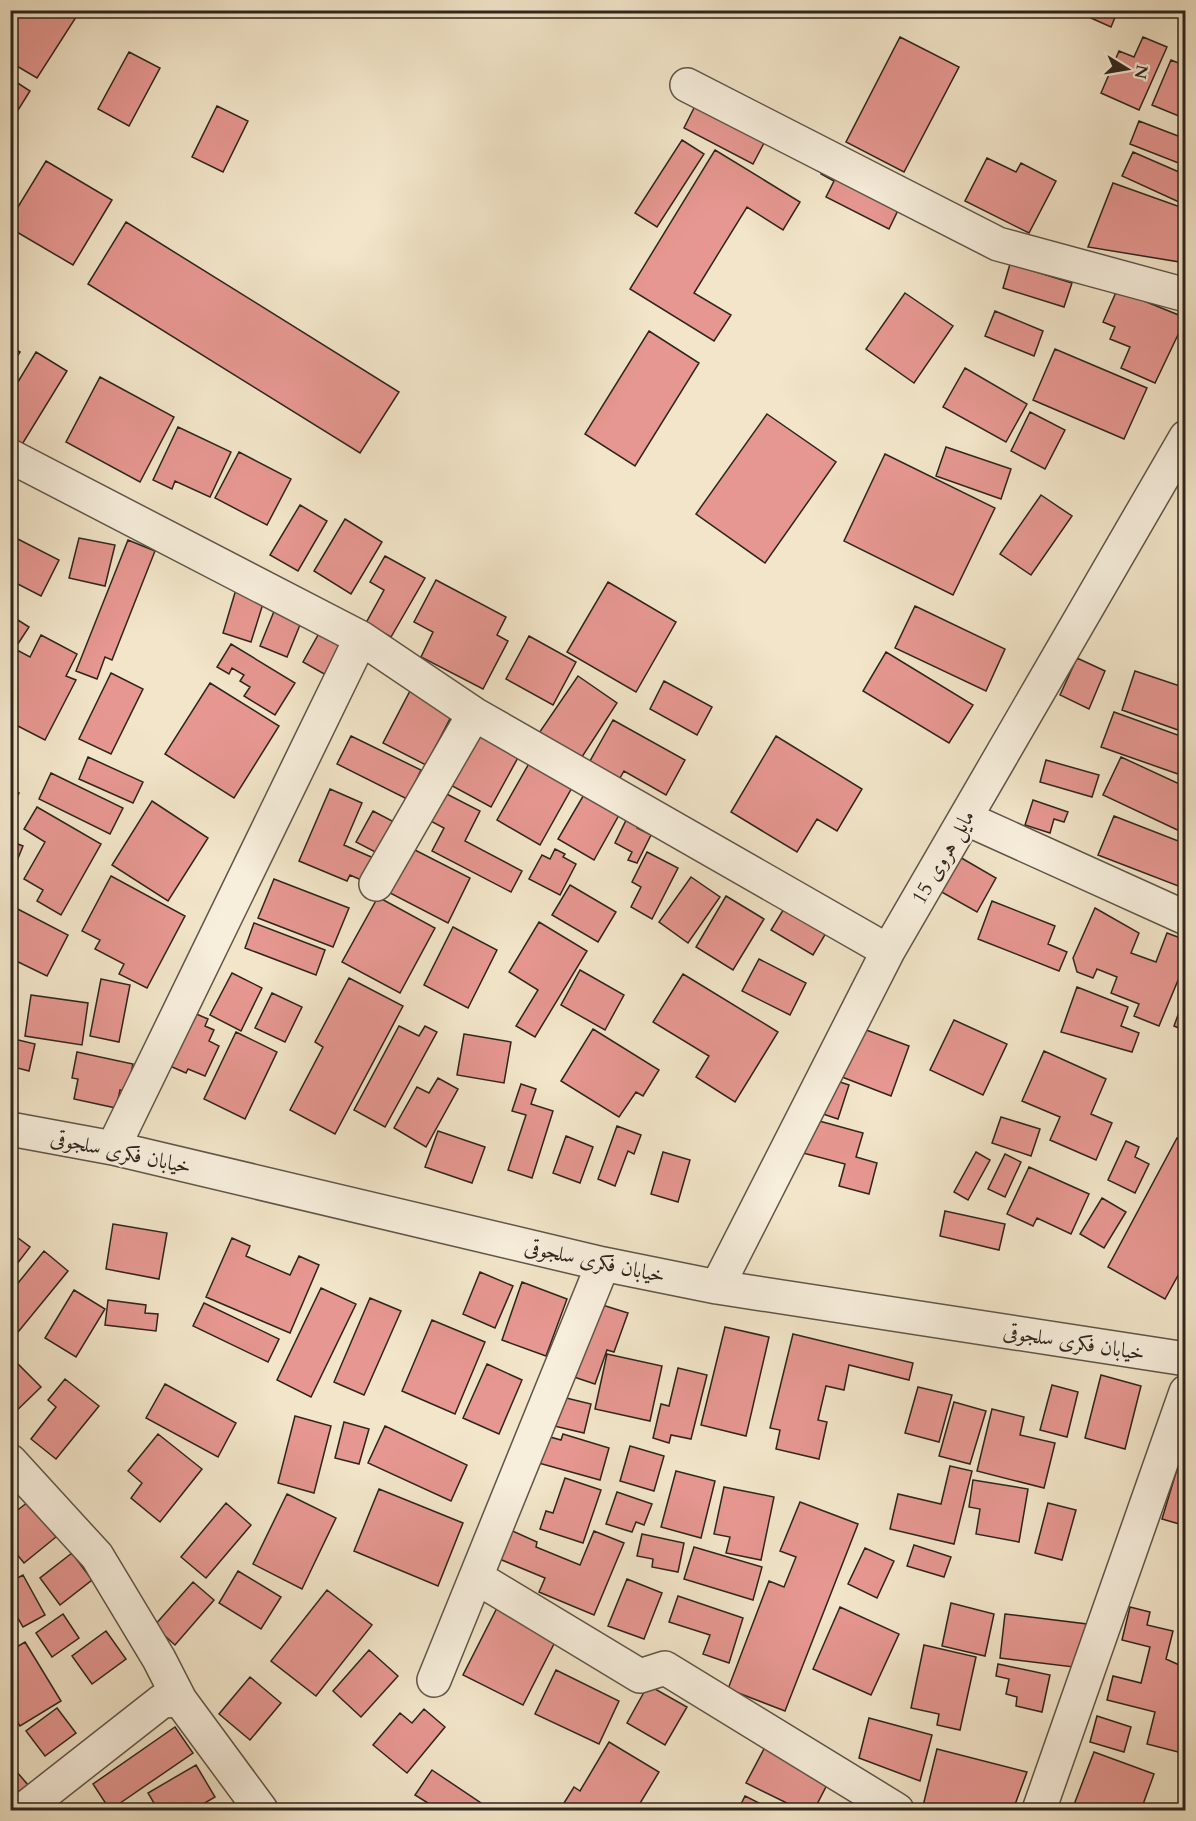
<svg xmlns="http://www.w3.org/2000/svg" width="1196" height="1821" font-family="Cardo,Amiri,serif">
<rect width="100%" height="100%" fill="#f2e5c9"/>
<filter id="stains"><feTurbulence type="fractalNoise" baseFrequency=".00333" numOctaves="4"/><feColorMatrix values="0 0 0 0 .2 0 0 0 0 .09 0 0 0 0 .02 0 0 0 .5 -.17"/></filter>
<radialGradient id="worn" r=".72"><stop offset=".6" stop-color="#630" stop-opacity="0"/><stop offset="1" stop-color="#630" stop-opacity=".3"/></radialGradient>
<path fill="#e69791" stroke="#2e251d" stroke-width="1.5" d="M10,10h62l6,4 -41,64 -27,-16z
M1073,10h45l-7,17z
M900,37l59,30 -55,105 -58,-30z
M1143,37l24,10 -28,63 -38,-17 18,-42 15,6z
M129,52l31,16 -31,58 -31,-17z
M1171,60l15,6v53l-34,-14z
M10,78l20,13 -20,32z
M217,106l31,15 -25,51 -31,-15z
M695,106l69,37 -11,21 -69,-36z
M1139,121l47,18v27l-56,-22z
M682,140l22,14 -47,73 -22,-14z
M715,150l85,52 -17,28 -36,-23 -53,86 37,22 -17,26 -84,-52z
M1133,152l53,23v11l-7,16 -57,-26z
M987,158l29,14 5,-9 35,18 -27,52 -64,-32z
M46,161l66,39 -39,65 -63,-37v-8z
M825,165l76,39 -12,25 -63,-32 8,-16 -13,-7z
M1113,183l73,26v54l-98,-16z
M126,222l273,170 -39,61 -272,-169z
M1010,264l62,19 -8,24 -61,-19z
M1117,290l69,28 -31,65 -34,-15 9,-21 -20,-8 5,-12 -12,-5z
M905,293l48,33 -39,57 -48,-34z
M995,311l48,20 -9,25 -49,-20z
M649,331l50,32 -64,103 -50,-32z
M10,346l10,6 -10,16z
M1055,349l92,39 -23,51 -91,-39z
M36,352l31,19 -49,80 -8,-5v-51z
M965,368l62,36 -21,38 -63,-35z
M100,377l74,40 -34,65 -74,-40z
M1030,412l35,18 -20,39 -34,-18z
M767,414l69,48 -71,101 -69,-49z
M178,427l53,25 -21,45 -35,-16 -3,8 -19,-9z
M946,447l65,22 -10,30 -65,-23z
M239,452l52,27 -24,46 -52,-27z
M885,454l110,54 -42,87 -109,-54z
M1041,495l31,21 -41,59 -31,-21z
M300,505l27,16 -29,50 -28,-16z
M345,519l37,23 -31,52 -37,-23z
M10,535l49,25 -18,36 -31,-16z
M79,538l36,7 -10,41 -36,-8z
M128,540l27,11 -43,109 -7,-3 -8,22 -21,-8z
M385,556l40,22 -34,59 -25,-14 18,-33 -14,-8z
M436,580l70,37 -9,18 11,6 -25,48 -62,-32 12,-25 -19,-10z
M608,582l68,40 -40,70 -69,-40z
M237,586l29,8 -15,48 -28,-9z
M277,604l27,11 -17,42 -27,-11z
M915,606l90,43 -19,42 -91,-43z
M10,615l19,12 -19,29z
M322,628l24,13 -20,34 -23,-13z
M41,635l36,19 -11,22 10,4 -31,60 -35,-18v-60l7,-12 13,7z
M529,636l47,26 -23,43 -47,-26z
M231,644l64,39 -20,32 -31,-19 6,-9 -10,-6 4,-6 -12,-7 -3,6 -12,-7z
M886,652l87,53 -24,38 -86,-52z
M1077,658l28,13 -16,38 -29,-14z
M1135,671l51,17v21l-8,21 -56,-20z
M111,673l32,16 -32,65 -32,-15z
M578,676l39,27 -39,60 -41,-27z
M664,681l48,26 -15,28 -47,-26z
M210,683l69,43 -45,72 -69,-44z
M411,689l43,22 -28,54 -43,-22z
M1114,712l72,26v16l-8,20 -77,-27z
M613,720l72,40 -19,35 -42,-24 -8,14 -30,-17z
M473,729l47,25 -29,53 -46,-25z
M351,736l70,34 -14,29 -70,-35z
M776,736l86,53 -25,42 -20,-12 -20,33 -66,-40z
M88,757l55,25 -10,21 -54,-24z
M1121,757l65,30v47l-83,-39z
M531,760l43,24 -34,61 -43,-25z
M1046,760l53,15 -7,22 -52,-15z
M51,773l72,35 -13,26 -71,-35z
M589,786l35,20 -30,54 -36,-21z
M10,788l9,5 -9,17z
M435,788l45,23 -15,30 57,30 -11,21 -79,-41 12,-23 -23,-12z
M330,789l32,14 -18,42 34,15 -10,23 -18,-8 -3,6 -48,-20z
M1033,800l35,12 -4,10 -10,-3 -4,14 -25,-8z
M152,801l56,37 -40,63 -56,-36z
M37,807l64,37 -40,71 -24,-14 6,-11 -19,-11 21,-37 -21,-13z
M632,808l12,5 -7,15 14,7 -14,28 -9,-3 4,-8 -17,-9z
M373,811l23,12 -17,31 -23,-12z
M1114,816l72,28v45l-88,-34z
M10,841l13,5 -13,32z
M413,849l57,29 -22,45 -58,-30z
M555,849l10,5 -2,3 13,7 -16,31 -31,-16 13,-24 8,4z
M647,852l31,16 -26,51 -21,-12 10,-20 -9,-5z
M958,856l38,22 -19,34 -39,-22z
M111,876l74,40 -38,72 -28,-14 5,-10 -29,-15 5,-9 -18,-9z
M691,877l29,20 -32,46 -29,-21z
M274,879l75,29 -16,39 -75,-29z
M570,885l46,27 -18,30 -46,-27z
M726,896l38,23 -31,51 -37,-23z
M378,897l57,31 -35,65 -58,-31z
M992,901l63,25 -7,18 19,8 -8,19 -81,-32z
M788,902l41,26 -16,27 -42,-25z
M10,905l58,30 -21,41 -37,-18v-9l6,-11 -6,-3z
M1095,908l44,25 -8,20 25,9 11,-29 19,7v21l-27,65 -25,-10 5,-12 -28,-11 6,-16 -20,-8 -4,9 -16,-6 -4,-14z
M539,922l48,29 -52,86 -19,-11 22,-36 -29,-18z
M254,923l71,27 -9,25 -71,-27z
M453,927l44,23 -29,58 -44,-23z
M759,959l47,24 -16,32 -48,-24z
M580,970l44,25 -19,35 -44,-25z
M232,973l30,15 -21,43 -31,-16z
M683,974l95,58 -43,70 -39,-25 13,-21 -56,-34z
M349,978l54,28 -68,128 -45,-24 33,-63 -8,-5z
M101,979l29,6 -11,57 -29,-6z
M1077,987l51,20 -7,19 18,7 -7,19 -71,-20z
M272,993l30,14 -17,35 -30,-14z
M1186,993v38l-12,-5z
M31,995l57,8 -6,42 -57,-9z
M187,1010l21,9 -3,7 9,4 -5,11 10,5 -14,30 -17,-7 -2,4 -23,-10z
M954,1020l53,24 -24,51 -53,-25z
M399,1026l20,10 6,-10 12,6 -52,95 -31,-17z
M861,1028l48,18 -18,50 -49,-19z
M593,1029l66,41 -16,26 -7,-4 -17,25 -58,-36z
M236,1032l41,20 -32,67 -41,-20z
M464,1034l47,8 -7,41 -47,-8z
M10,1038l25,6 -6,27 -19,-5z
M1044,1051l62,28 -15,35 21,9 -16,37 -46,-20 10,-23 -38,-16z
M77,1052l56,12 -6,28 -7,-2 -4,18 -42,-9 4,-20 -6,-1z
M825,1077l24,8 -11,34 -24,-8z
M438,1078l20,11 -32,58 -32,-19 23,-41 12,6z
M521,1084l15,5 -5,15 22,7 -21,67 -24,-8 18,-55 -14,-4z
M1001,1117l39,12 -9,27 -39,-13z
M812,1119l51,14 -7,24 21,6 -8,31 -30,-8 6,-22 -42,-11z
M617,1126l24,9 -7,19 -6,-3 -13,35 -17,-7z
M438,1131l47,16 -13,36 -47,-16z
M566,1136l27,11 -13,36 -27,-10z
M1177,1138l9,4v119l-21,38 -57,-32z
M1126,1141l13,6 -4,10 14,7 -14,29 -27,-13z
M663,1152l27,8 -12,42 -27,-8z
M976,1152l14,8 -22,40 -14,-8z
M1005,1154l16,8 -16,35 -17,-8z
M1029,1167l60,27 -18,40 -34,-16 -4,8 -26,-12z
M1102,1198l24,14 -22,36 -24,-14z
M945,1211l60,13 -6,26 -59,-14z
M113,1224l54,9 -8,46 -53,-10z
M10,1232l20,15 -20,26z
M232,1238l18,8 -4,10 44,19 9,-19 20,9 -29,68 -84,-36z
M44,1251l24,20 -54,66 -4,-3v-41z
M480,1272l33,14 -18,42 -32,-14z
M522,1282l45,17 -21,57 -44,-16z
M321,1288l35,16 -45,93 -34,-17z
M74,1290l31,19 -29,48 -31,-19z
M370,1298l31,13 -37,84 -30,-13z
M108,1300l38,5 -1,8 13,1 -2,17 -51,-6z
M204,1303l75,36 -11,23 -75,-36z
M596,1303l32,10 -14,39 -7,-2 -12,34 -24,-8z
M432,1320l53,22 -30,72 -53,-23z
M725,1327l44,10 -23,99 -45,-11z
M793,1334l120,29 -4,17 -60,-15 -5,25 -18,-4 -8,34 9,2 -8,37 -43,-10 4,-19 -10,-2z
M607,1354l55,12 -12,55 -55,-12z
M14,1360l27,27 -31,30v-53z
M487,1364l35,16 -23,54 -36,-16z
M678,1368l29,7 -16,64 -20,-4 -2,8 -16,-5 8,-34 8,2z
M1101,1375l40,11 -16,63 -40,-11z
M65,1379l34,27 -43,53 -25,-20 25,-32 -8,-7z
M165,1384l71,39 -18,34 -72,-39z
M1052,1385l26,7 -11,45 -27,-7z
M918,1387l34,8 -13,47 -34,-9z
M558,1396l33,8 -7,29 -34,-8z
M954,1402l32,9 -16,53 -31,-8z
M992,1409l32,8 -4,18 35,8 -11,45 -67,-17z
M295,1416l36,10 -17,67 -36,-10z
M344,1422l25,7 -10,35 -24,-6z
M385,1426l82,39 -16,36 -83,-38z
M158,1434l44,35 -42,53 -29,-24 11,-15 -14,-12z
M563,1434l46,14 -9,32 -65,-18 8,-27 18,5z
M630,1446l34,10 -10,35 -34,-10z
M1184,1446l2,1v79l-24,-7z
M950,1466l22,5 -18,73 -64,-15 8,-35 43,10z
M676,1471l39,10 -14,57 -40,-11z
M565,1478l36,12 -18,53 -43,-14 6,-18 7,2z
M973,1480l55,9 -9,53 -43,-8 4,-25 -11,-2z
M724,1487l50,10 -13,63 -35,-7 4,-16 -16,-3z
M379,1489l84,34 -25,63 -84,-35z
M617,1492l35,12 -8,21 -8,-3 -4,10 -26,-8z
M287,1494l49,24 -34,71 -49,-25z
M28,1502l28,35 -32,26 -14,-17v-30z
M800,1502l58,22 -73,187 -57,-22 41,-108 15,6 12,-30 -16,-6z
M226,1503l25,22 -45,53 -25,-21z
M1048,1503l28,7 -14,50 -27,-7z
M508,1529l29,13 -1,5 44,18 14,-34 30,12 -30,72 -55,-23 6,-14 -48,-20z
M642,1534l42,9 -6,29 -26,-5 1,-8 -16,-3z
M914,1545l37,12 -7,20 -37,-11z
M694,1547l68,20 -9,33 -69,-21z
M865,1548l29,13 -17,37 -29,-14z
M72,1553l20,27 -32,25 -20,-27z
M238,1571l43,26 -20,32 -42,-26z
M23,1575l22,40 -22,12 -13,-23v-22z
M627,1579l35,14 -18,46 -36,-13z
M193,1582l21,18 -39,45 -21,-19z
M327,1590l45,35 -56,71 -45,-35z
M678,1596l65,22 -14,45 -26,-9 7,-19 -41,-13z
M951,1603l43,11 -9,42 -43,-10z
M499,1604l60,30 -36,71 -60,-30z
M840,1607l59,27 -28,61 -58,-26z
M1130,1607l20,5 -3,13 26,6 -7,28 20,9v86l-39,-10 8,-32 -48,-12 6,-24 28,7 9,-36 -28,-7z
M63,1614l16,24 -27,19 -16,-24z
M1005,1614l82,10 -5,44 -82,-10z
M106,1631l20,28 -34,25 -20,-28z
M25,1642l36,59 -41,25 -10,-15v-60z
M924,1645l52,12 -16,73 -23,-5 2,-11 -28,-6z
M369,1650l29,26 -37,41 -28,-26z
M998,1664l52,11 -8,37 -26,-6 1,-9 -11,-3 3,-15 -13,-3z
M556,1670l63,31 -20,43 -64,-30z
M250,1677l31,26 -31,37 -31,-26z
M648,1685l39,22 -22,38 -38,-22z
M57,1708l19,25 -31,23 -19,-25z
M424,1709l21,18 -38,46 -34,-28 27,-32 12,10z
M1097,1716l34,11 -7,25 -34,-10z
M869,1718l63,17 -12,46 -61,-23z
M175,1727l18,26 -83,57 -17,-26z
M609,1742l50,30 -23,38h-19l-8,-4 -3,4h-29l-13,-7 10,-16 6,4z
M766,1745l64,34 -16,31h-13l-55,-27z
M937,1749l90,23 -14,38h-91z
M1094,1752l60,22 -13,36h-69z
M10,1764l19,22 -19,16z
M196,1765l19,32 -22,13h-35l-10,-17z
M432,1770l49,33 -5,7h-37l-24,-15z
M745,1796l28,14h-35z"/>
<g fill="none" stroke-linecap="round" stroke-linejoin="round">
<defs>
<path id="minor" d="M687,85l311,159 188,51
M10,456l351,182 113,76 414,237
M965,818l221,100
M376,884l98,-170
M10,1129l103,19 490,116 114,23 469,72
M113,1148l248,-510
M717,1287l171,-336 298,-514
M10,1461l87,95 62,103 21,41 81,110
M476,1577l164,99 25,-8 232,142
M434,1680l169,-416
M23,1810l139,-109 18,-1
M1039,1810l147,-418"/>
</defs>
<use href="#minor" stroke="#5f5548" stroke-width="36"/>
<use href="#minor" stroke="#f7eedc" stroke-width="33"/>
</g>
<g text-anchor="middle" stroke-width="5" stroke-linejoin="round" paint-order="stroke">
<g font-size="21" fill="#2e251d" stroke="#f7eedc">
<text transform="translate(943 857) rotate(-60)" y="7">مایل هروی 15</text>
<text transform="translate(121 1152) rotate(12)" y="7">خیابان فکری سلجوقی</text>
<text transform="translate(595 1261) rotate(12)" y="7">خیابان فکری سلجوقی</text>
<text transform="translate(1074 1342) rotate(9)" y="7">خیابان فکری سلجوقی</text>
</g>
</g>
<rect width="1196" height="1821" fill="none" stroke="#f2e5c9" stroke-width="36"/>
<rect x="12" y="12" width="1172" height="1797" fill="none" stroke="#2e251d" stroke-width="3"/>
<rect x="18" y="18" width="1160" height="1785" fill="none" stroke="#2e251d" stroke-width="1.5"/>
<g transform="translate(1127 69) rotate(101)" stroke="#f7eedc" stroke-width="4.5" paint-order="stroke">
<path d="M0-4.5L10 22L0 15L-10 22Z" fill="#2e251d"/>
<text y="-9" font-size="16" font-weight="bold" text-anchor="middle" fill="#2e251d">N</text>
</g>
<rect width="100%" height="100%" filter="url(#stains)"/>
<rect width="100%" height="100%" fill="url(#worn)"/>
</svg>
